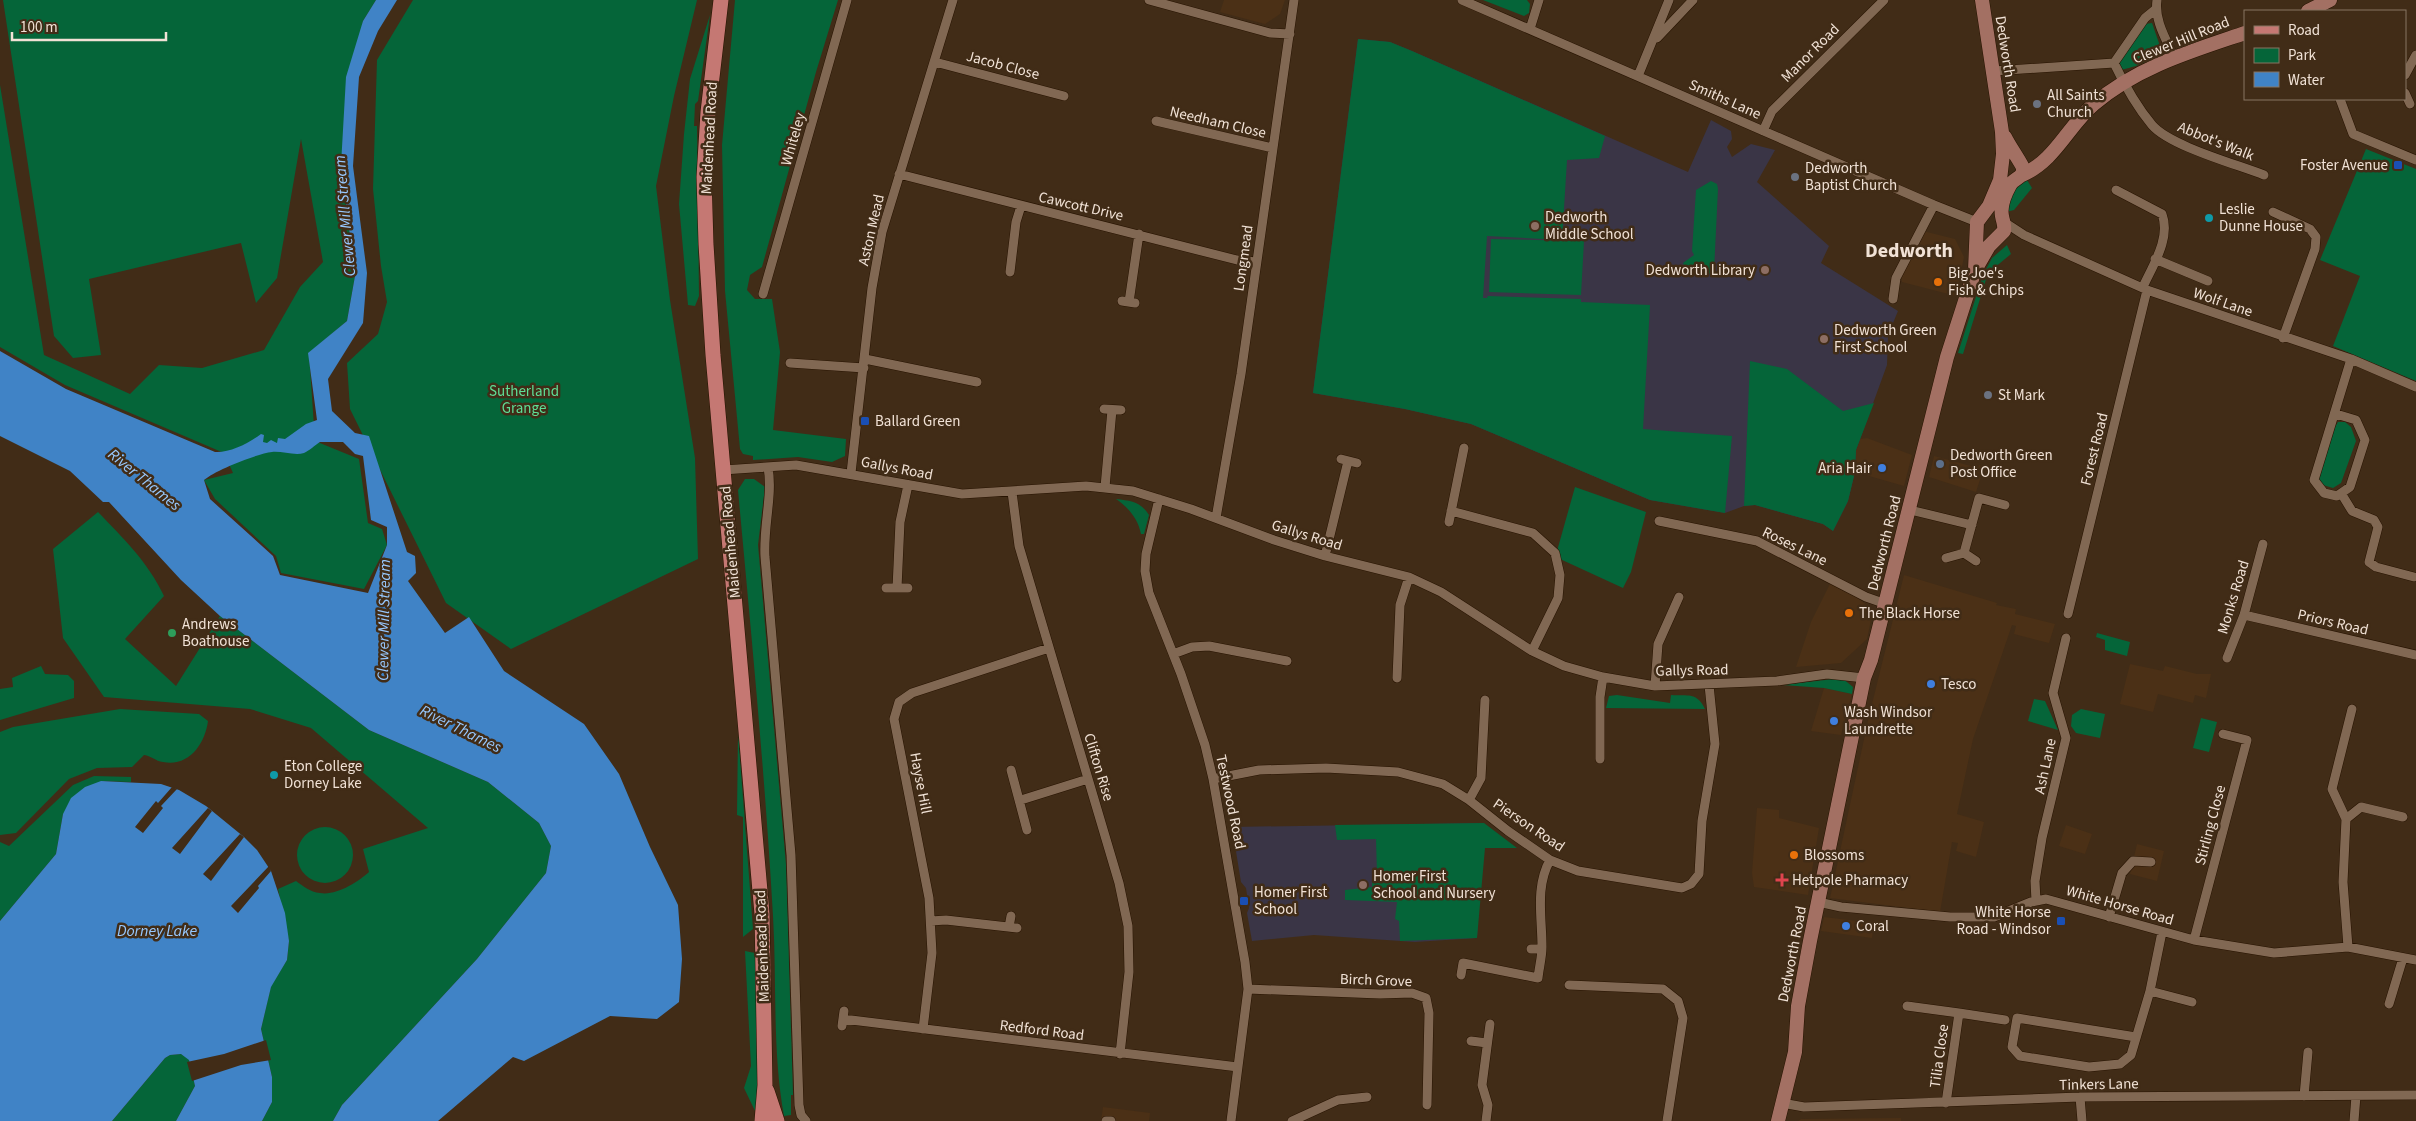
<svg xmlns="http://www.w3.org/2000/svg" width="2416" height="1121" font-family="'Source Sans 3',sans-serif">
<rect width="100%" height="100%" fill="#412c17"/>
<path fill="#4b3016" d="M1224,0h61l-5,14 -15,10 -45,-12z
M1923,231l32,8 9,18 -8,39 -54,-14 -2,-14z
M1867,438l45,17 -8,31 -49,-14 1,-22 4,-11z
M1934,456l44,12 1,-3 5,2 -8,25 -47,-15z
M1904,575l93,28 -1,2 20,4 -1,5 40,10 -6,19 -35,-9 2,-8 -4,-1 -39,114 -16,75 27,8 -8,35 -20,-6 2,-8 -6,-1 -12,70 -110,-14 39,-182z
M1831,582l16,8 26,20 -6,29 -26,24 -45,4 15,-45z
M2130,664l33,7 2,-5 32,8h14l-5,24 -11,-3 -2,8 -35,-9 -5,18 -33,-8z
M1824,688l28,6 -11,41 -30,-4z
M1757,808l22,2v8l40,10 -11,67 -54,-8 -2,-14z
M2066,825l26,9 -7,20 -26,-8z
M2137,844l27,7 -7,30 -27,-7z
M1824,917l50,6 -2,15 -51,-7z
M1103,1107l47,6 -1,8h-48z
M1901,1118v3h-103l3,-2z"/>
<path fill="#3a3546" d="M1358,39l32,3 22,9 276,121 23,-52 20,11 1,8 -5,8 5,10 19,-13 24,6 -18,32 72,64 -8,17 77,48 -10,24 -1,30 -31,85 -1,22 -7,29 -15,30 -10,-7 -68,-19 -11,1 -19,7 -75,-13 -179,-76 -66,-15 -92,-16z
M1484,823l-7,115 -62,4 -101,-7 -62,6 -5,-28 2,-5 -3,-20 -5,-6 -9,-55z"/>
<path fill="#056539" d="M3,0h373l-13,21 -22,144 14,111 -8,45 -38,32 6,88 44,18 9,64 14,6 5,16 -23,44 -83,-16 -5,-17 -61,-57 -11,-19 29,-7 -9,-20 -159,-68 -65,-38v-262l44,270 86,39 29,-29 43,3 62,-18 36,-63 23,-25 -22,-123 -24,139 -21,25 -15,-60 -152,36 12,76 -28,3 -19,-22z
M413,0h284l-23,96 -18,90 14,114 25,158 3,101 -187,90 -65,-46 -96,-194 -3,-46 31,-29 9,-32 -6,-36 -8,-77 4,-129z
M735,0h103l-22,72 -54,195 -12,8 -3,15 8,9h17l8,53 -7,78 73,9 -1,17 -13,6 -34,-5 -45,3v-4l-10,-2 -3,-5 -15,-158 -3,-146z
M1483,0h44l3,4 -1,9 -5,3z
M710,15l-12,86 -3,3 -1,22h3l2,170 -4,10 -7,-1 -9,-101 5,-70 6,-55z
M2152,23l8,23c-6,15 -24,21 -40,24l-2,-5 27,-41z
M1358,39l32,3 22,9 193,85 -6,22 -32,2 -5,80 -75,-4 -4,62h4l1,-2 93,3v3l69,3 -7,124 89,7 -7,77 -75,-13 -179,-76 -66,-15 -92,-16z
M2366,149l50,20v212l-83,-35 27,-70 -40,-16z
M2027,180l5,8 -18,22 -8,2c3,-14 7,-26 21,-32z
M1711,181l6,3 1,5 -4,82c-12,8 -25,6 -31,-8l11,-8 -2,-4 4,-61z
M1491,239l93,2 -3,54 -92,-3z
M2007,245l4,9 -23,19 -25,81 -5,-1 25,-78 9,-17z
M1750,361l37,8 56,42 31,-8 -18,47 -1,22 -7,29 -15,30 -10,-7 -68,-19 -11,1z
M2338,422h7l6,5 5,14 -15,42 -8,5 -10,-3 -4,-6 16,-52z
M745,479h9l11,8 -7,58 28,320 7,230h-2v20l-7,1c-12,-66 -7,-133 -11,-200 -8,-142 -22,-284 -35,-426z
M1575,487l71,25 -15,60 -8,16 -63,-29 -3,-8z
M1116,499c15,2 24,2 33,16l-5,19h-3c-3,-15 -12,-26 -25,-35z
M98,512c25,26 50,50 66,84l-39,43 51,47 44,-70 149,114 119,52 51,41 12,23 -5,27 -69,86 -135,146 -9,16h-71l10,-19v-25l-11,-48 10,-43 16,-26 2,-19 -11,-52 18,-8c7,5 14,11 24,12 16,3 38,-11 49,-21l-6,-23 65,-21 -117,-100 -61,-19 -146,-12 -41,-59 -10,-89z
M2097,633l33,9 -3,14 -22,-6v-10l-9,-3z
M41,666l4,8 23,1 6,6v17l-74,22v-31l13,-2 -1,-9z
M1842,678l11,9 -1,7 -28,-6 -41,-3z
M1617,695l53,8 1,-8c17,1 26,-3 34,14l-99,-1 3,-12z
M2034,699l11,2 13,29 -30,-9z
M120,709l79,5 9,7c-3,23 -19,46 -45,41 -8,-1 -11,-6 -19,-7l-12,12 -35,1 -28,11 -53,54 -16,2v-103l13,-5z
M2081,709l24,5 -5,24 -24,-5 -5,-7 1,-11z
M2201,718l16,4 -8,30 -16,-4z
M738,733l15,196 -10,8v-120l-6,-2z
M94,776l37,1v5l-30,-1 -38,33 -7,40 -56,67v-79l9,4 64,-61z
M1484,823l33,25h-32l-8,90 -77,3 -1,-20 -4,-2 2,-17 -52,-2v-10l27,-3v-11l5,-2 -1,-35 -39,1 -2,-15z
M297 855a28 28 0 1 1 56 0a28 28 0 1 1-56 0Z
M745,951l10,2 3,127 -2,33 -12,-25 7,-22z
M181,1054l8,5 6,27 -19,35h-64l53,-63 5,-3z"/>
<path fill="#4083c6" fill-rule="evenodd" d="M376,0h21l-19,31 -19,46 -6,89 14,107 -4,50 -35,56 4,32 23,22 14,3 38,116 8,4 1,17 -8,8 37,52 24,-16 35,54 80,53 35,50 31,73 28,58 4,54 -3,43 -22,17 -47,-3 -86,45 -11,-4 -75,64h-105l9,-16 135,-146 69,-86 5,-27 -12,-23 -51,-41 -119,-52 -149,-114 -39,-36 -72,-78h-6l-33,-31 -70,-35v-85l66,38 149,63c15,1 34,-9 46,-18l3,1 -1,7 4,1 4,-3 6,3 1,-5 7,1 21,-15 11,-4 -9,-67 39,-32 8,-45 -14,-111 5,-88 17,-56zM320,442h23l12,12 8,2 8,64 16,7v18l-19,48 -88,-18 -7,-19 -63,-57 -6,-19c12,-10 52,-26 68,-28 10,-1 23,4 32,1 5,-2 11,-8 16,-11z
M101,781l60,3 18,6 27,16 38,31 13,13 14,21 14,42 4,28 -2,19 -16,27 -10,42 11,48v25l-10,19h-86l19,-35 -6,-26 -8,-6 -11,1 -5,3 -53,63h-112v-200l56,-67 7,-40 8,-16 14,-11z"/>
<path fill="#412c17" d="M172,787l5,2 -16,17 2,2 -20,25 -8,-6 21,-26 2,2z
M208,808l4,3 -32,43 -8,-6z
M240,834l4,3 -33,44 -8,-7z
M269,866l2,5 -13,15 1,2 -21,25 -7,-7z
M266,1040l5,20 -30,5 -49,16 -5,-19 37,-8z"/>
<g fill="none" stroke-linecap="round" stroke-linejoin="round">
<defs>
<path id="street" d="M1149,0l121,33 20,1
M1462,0l472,205 43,17
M2157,0c-3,20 9,39 17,57
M2156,9l-11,9 -31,45c10,21 23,44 38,62 18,21 84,39 112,50
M1530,29l9,-29
M1657,38l36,-38
M935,62l129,34
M1993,71l121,-8
M2405,75l11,-20
M1638,76l31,-76
M2405,93l5,11
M2340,99l13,35 63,26
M1156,121l117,27
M1763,131l9,-20 112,-111
M899,174l338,86 19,2
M2116,190l46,24c9,24 -9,51 -19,73
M2273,212l37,17 6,8 -1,12 -32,89
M2004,222l20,13 123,55 204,69 65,28
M2155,259l53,22
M1010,272l6,-50 5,-16
M763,294l84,-294
M1893,299l3,-21 38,-73
M1122,301l13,2
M1129,302l10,-68
M865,359l112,23
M790,363l74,5
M1104,409l17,1
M2336,414l20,6 9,20 -15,47 -13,9 -13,-3 -10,-13 37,-121
M1341,459l16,4
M768,467c5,29 -5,59 -3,90l26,298 8,250 2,10 5,6
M723,470l73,-5 166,29 124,-8 47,5 58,18 83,31 51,16 84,21 32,15 91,59 32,15 39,11 52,9 122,-5 50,-7 37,4
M851,473l21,-185 10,-56 71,-232
M1105,487l7,-77
M1012,492l7,54 100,337 9,43 1,46 -9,82
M2341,493l11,18 22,9 4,7 -9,35 7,5 38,10
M1159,499l-13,55 -1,17 4,22 32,81 24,71 8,34 32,183 3,27 -17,132
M1910,510l62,15
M1451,511l82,22 22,20 5,22 -2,23 -26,53
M1216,518l25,-144 53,-374
M1659,521l98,20 109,56 20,7
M1449,522l15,-74
M1964,553l15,-55 26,7
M1325,556l23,-95
M1946,558l18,-5 12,8
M886,588h22
M897,588l3,-66 8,-37
M2068,614l79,-324
M2244,615l172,40
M1173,654l19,-7 17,-1 78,15
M2227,658l17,-43 19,-71
M1397,678l3,-73 9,-28
M1655,686l3,-42 21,-47
M1600,759v-62l3,-20
M1011,770l16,60
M1213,779l46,-9 67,-2 72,4 45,12 26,16 39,31 42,29 28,11 104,17 9,-4 8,-10 3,-53 13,-77 -6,-59
M1021,800l67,-21
M1469,800l12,-22 4,-78
M2346,819l-14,-30 20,-80
M2036,901l-1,-20 7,-43 24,-100 -13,-45 13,-55
M1818,902l23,5 109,10h44l37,-15 15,-3 148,41 80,13 74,-6 68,13
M2109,917l13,-44 11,-12 18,1
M931,921l15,-1 71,8
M1009,927l2,-11
M2194,940l53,-200 -24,-6
M2348,947l-5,-65 3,-63 15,-12 42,10
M1531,949h11
M1461,975l2,-12 75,15c1,-10 4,-21 4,-31 0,-30 -7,-60 8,-87
M1569,985l94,4 15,12 5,17 -16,103
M1248,989l132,5 32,-1 14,5 3,15 -2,92
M2150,991l42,11
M2389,1004l14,-46
M1907,1006l52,7
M843,1019l395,48
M842,1026l2,-15
M923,1029l9,-76 -3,-55 -35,-179 5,-17 13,-9 137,-45
M2136,1037l-119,-19 -5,29 8,9 69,11 31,-3 11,-9 19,-64 12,-59
M1471,1041l16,2
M2304,1096l4,-44
M2080,1097l2,24
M1782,1103l22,4 276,-10 336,-2
M1946,1103l13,-90 46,7
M1106,1121h5
M1292,1121l46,-21 29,-3
M1486,1121l2,-16 -6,-20 8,-61
M2354,1121l2,-25"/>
<path id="secondary" d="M2308,11l22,-11
M2022,175c33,-14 46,-49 72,-71 43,-37 98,-53 151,-71
M1978,265l11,-19 15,-15c1,-6 -1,-9 -2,-15 -2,-10 3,-22 8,-31 4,-7 14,-7 13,-17 -1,-4 -15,-24 -18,-31
M1778,1121l17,-69 3,-46 12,-65 54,-263 7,-18 76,-303 28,-87 2,-48 12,-16 11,-26 3,-26 -1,-22 -20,-132"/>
<path id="primary" d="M721,0l-13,112 -4,65 2,67 7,111 49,559 3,171 -3,36
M767,1091l10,30"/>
</defs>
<use href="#street" stroke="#271301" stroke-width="10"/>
<use href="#secondary" stroke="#271301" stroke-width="15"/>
<use href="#primary" stroke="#271301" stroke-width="16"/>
<use href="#street" stroke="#816853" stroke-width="9"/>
<use href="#secondary" stroke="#a37063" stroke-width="14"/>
<use href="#primary" stroke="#c57873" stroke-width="15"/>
</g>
<g fill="#6b7280" stroke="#412c17" stroke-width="2">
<circle cx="2037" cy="104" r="5"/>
<circle cx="1795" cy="177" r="5"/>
<circle cx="1988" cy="395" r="5"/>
</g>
<g fill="#1a4fb4" stroke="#412c17" stroke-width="2">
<rect x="2393" y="160" width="10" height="10" rx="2.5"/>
<rect x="860" y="416" width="10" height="10" rx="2.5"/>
<rect x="1239" y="896" width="10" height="10" rx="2.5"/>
<rect x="2056" y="916" width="10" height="10" rx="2.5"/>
</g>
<g fill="#0f9aa8" stroke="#412c17" stroke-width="2">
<circle cx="2209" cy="218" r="5"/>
<circle cx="274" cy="775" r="5"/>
</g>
<g fill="#8d6e63" stroke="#412c17" stroke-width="2">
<circle cx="1535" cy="226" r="5"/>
<circle cx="1765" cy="270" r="5"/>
<circle cx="1824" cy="339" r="5"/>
<circle cx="1363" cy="885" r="5"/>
</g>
<g fill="#e8710a" stroke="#412c17" stroke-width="2">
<circle cx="1938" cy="282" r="5"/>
<circle cx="1849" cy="613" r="5"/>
<circle cx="1794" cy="855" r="5"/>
</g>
<circle fill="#5c6f8a" stroke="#412c17" stroke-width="2" cx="1940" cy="464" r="5"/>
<g fill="#3f7fe0" stroke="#412c17" stroke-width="2">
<circle cx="1882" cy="468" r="5"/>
<circle cx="1931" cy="684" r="5"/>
<circle cx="1834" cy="721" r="5"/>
<circle cx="1846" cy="926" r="5"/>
</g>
<circle fill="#2e9e5b" stroke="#412c17" stroke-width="2" cx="172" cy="633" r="5"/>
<path fill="#e0444e" stroke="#412c17" stroke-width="2" d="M1779.5 872.5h5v5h5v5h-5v5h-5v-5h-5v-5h5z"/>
<g text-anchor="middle" stroke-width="5" stroke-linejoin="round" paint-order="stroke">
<g font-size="15" fill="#f1e2d6" stroke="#412c17">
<text transform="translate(2181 40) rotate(-22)" y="5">Clewer Hill Road</text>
<text transform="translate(1810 53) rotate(-45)" y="5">Manor Road</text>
<text transform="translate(2008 64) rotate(81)" y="5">Dedworth Road</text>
<text transform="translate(1003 65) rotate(15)" y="5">Jacob Close</text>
<text transform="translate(1725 99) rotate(24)" y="5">Smiths Lane</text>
<text transform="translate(1218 122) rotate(13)" y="5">Needham Close</text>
<text transform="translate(709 138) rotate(-87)" y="5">Maidenhead Road</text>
<text transform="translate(793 139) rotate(-74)" y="5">Whiteley</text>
<text transform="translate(2216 141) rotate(22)" y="5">Abbot's Walk</text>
<text transform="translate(1081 206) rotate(13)" y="5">Cawcott Drive</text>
<text transform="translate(871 230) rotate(-77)" y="5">Aston Mead</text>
<text transform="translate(1243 258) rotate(-82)" y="5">Longmead</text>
<text transform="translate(2223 302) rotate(19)" y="5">Wolf Lane</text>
<text transform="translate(2094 449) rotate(-76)" y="5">Forest Road</text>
<text transform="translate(897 468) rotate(11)" y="5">Gallys Road</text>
<text transform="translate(1307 535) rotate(17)" y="5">Gallys Road</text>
<text transform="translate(730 542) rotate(-95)" y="5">Maidenhead Road</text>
<text transform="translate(1884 543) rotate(-76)" y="5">Dedworth Road</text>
<text transform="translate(1795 546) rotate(26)" y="5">Roses Lane</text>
<text transform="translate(2233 597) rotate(-73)" y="5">Monks Road</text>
<text transform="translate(2333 622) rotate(13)" y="5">Priors Road</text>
<text transform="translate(1692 670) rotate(-1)" y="5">Gallys Road</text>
<text transform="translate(2045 766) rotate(-78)" y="5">Ash Lane</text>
<text transform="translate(1099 767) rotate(73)" y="5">Clifton Rise</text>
<text transform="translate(921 783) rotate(79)" y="5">Hayse Hill</text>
<text transform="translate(1231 802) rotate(78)" y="5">Testwood Road</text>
<text transform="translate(1529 825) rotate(34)" y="5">Pierson Road</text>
<text transform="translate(2210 825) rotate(-75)" y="5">Stirling Close</text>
<text transform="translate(2120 905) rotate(16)" y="5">White Horse Road</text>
<text transform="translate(762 946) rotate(-92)" y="5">Maidenhead Road</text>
<text transform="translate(1792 954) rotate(-79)" y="5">Dedworth Road</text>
<text transform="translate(1376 980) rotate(2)" y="5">Birch Grove</text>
<text transform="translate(1042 1030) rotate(7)" y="5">Redford Road</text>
<text transform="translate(1939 1056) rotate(-82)" y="5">Tilia Close</text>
<text transform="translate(2099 1084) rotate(-1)" y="5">Tinkers Lane</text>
</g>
<g font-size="15" fill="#f1e2d6" stroke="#412c17" text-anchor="start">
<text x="2047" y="100">All Saints<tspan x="2047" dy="17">Church</tspan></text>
<text x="2388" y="170" text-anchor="end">Foster Avenue</text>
<text x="1805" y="173">Dedworth<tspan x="1805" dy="17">Baptist Church</tspan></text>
<text x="2219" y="214">Leslie<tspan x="2219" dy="17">Dunne House</tspan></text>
<text x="1545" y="222">Dedworth<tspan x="1545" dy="17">Middle School</tspan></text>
<text x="1755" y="275" text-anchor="end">Dedworth Library</text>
<text x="1948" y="278">Big Joe's<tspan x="1948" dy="17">Fish &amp; Chips</tspan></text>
<text x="1834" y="335">Dedworth Green<tspan x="1834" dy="17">First School</tspan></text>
<text x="1998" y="400">St Mark</text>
<text x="875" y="426">Ballard Green</text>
<text x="1950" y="460">Dedworth Green<tspan x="1950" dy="17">Post Office</tspan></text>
<text x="1872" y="473" text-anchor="end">Aria Hair</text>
<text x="1859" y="618">The Black Horse</text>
<text x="182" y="629">Andrews<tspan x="182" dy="17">Boathouse</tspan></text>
<text x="1941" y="689">Tesco</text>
<text x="1844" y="717">Wash Windsor<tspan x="1844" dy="17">Laundrette</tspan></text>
<text x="284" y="771">Eton College<tspan x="284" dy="17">Dorney Lake</tspan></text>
<text x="1804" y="860">Blossoms</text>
<text x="1373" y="881">Homer First<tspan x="1373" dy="17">School and Nursery</tspan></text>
<text x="1792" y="885">Hetpole Pharmacy</text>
<text x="1254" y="897">Homer First<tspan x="1254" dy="17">School</tspan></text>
<text x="2051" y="917" text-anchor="end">White Horse<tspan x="2051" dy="17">Road - Windsor</tspan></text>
<text x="1856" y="931">Coral</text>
</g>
<g font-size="15" fill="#5fde96" stroke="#412c17">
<text x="524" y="396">Sutherland<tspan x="524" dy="17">Grange</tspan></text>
</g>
<g font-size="16" font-style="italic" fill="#97c8fe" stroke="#412c17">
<text transform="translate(344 216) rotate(-95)" y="6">Clewer Mill Stream</text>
<text transform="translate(145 479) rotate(39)" y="6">River Thames</text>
<text transform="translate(383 620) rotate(-89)" y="6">Clewer Mill Stream</text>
<text transform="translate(461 728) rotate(26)" y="6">River Thames</text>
<text x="157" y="936">Dorney Lake</text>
</g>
<g font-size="20" font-weight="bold" fill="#f1e2d6" stroke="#412c17">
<text x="1909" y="257">Dedworth</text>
</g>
</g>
<rect x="2244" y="10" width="162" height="90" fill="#412c17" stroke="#877563"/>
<rect x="2254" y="26" width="25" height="8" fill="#c57873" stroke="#877563"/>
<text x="2288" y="35" font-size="15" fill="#f1e2d6">Road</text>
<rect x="2254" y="48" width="25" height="15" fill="#056539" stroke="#877563"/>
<text x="2288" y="60" font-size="15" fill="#f1e2d6">Park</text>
<rect x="2254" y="72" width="25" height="15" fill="#4083c6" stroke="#877563"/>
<text x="2288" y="85" font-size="15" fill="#f1e2d6">Water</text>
<path d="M12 32v8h154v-8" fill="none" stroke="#f1e2d6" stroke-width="2.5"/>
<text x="20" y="32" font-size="15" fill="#f1e2d6" stroke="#412c17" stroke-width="4" paint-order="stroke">100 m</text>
</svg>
